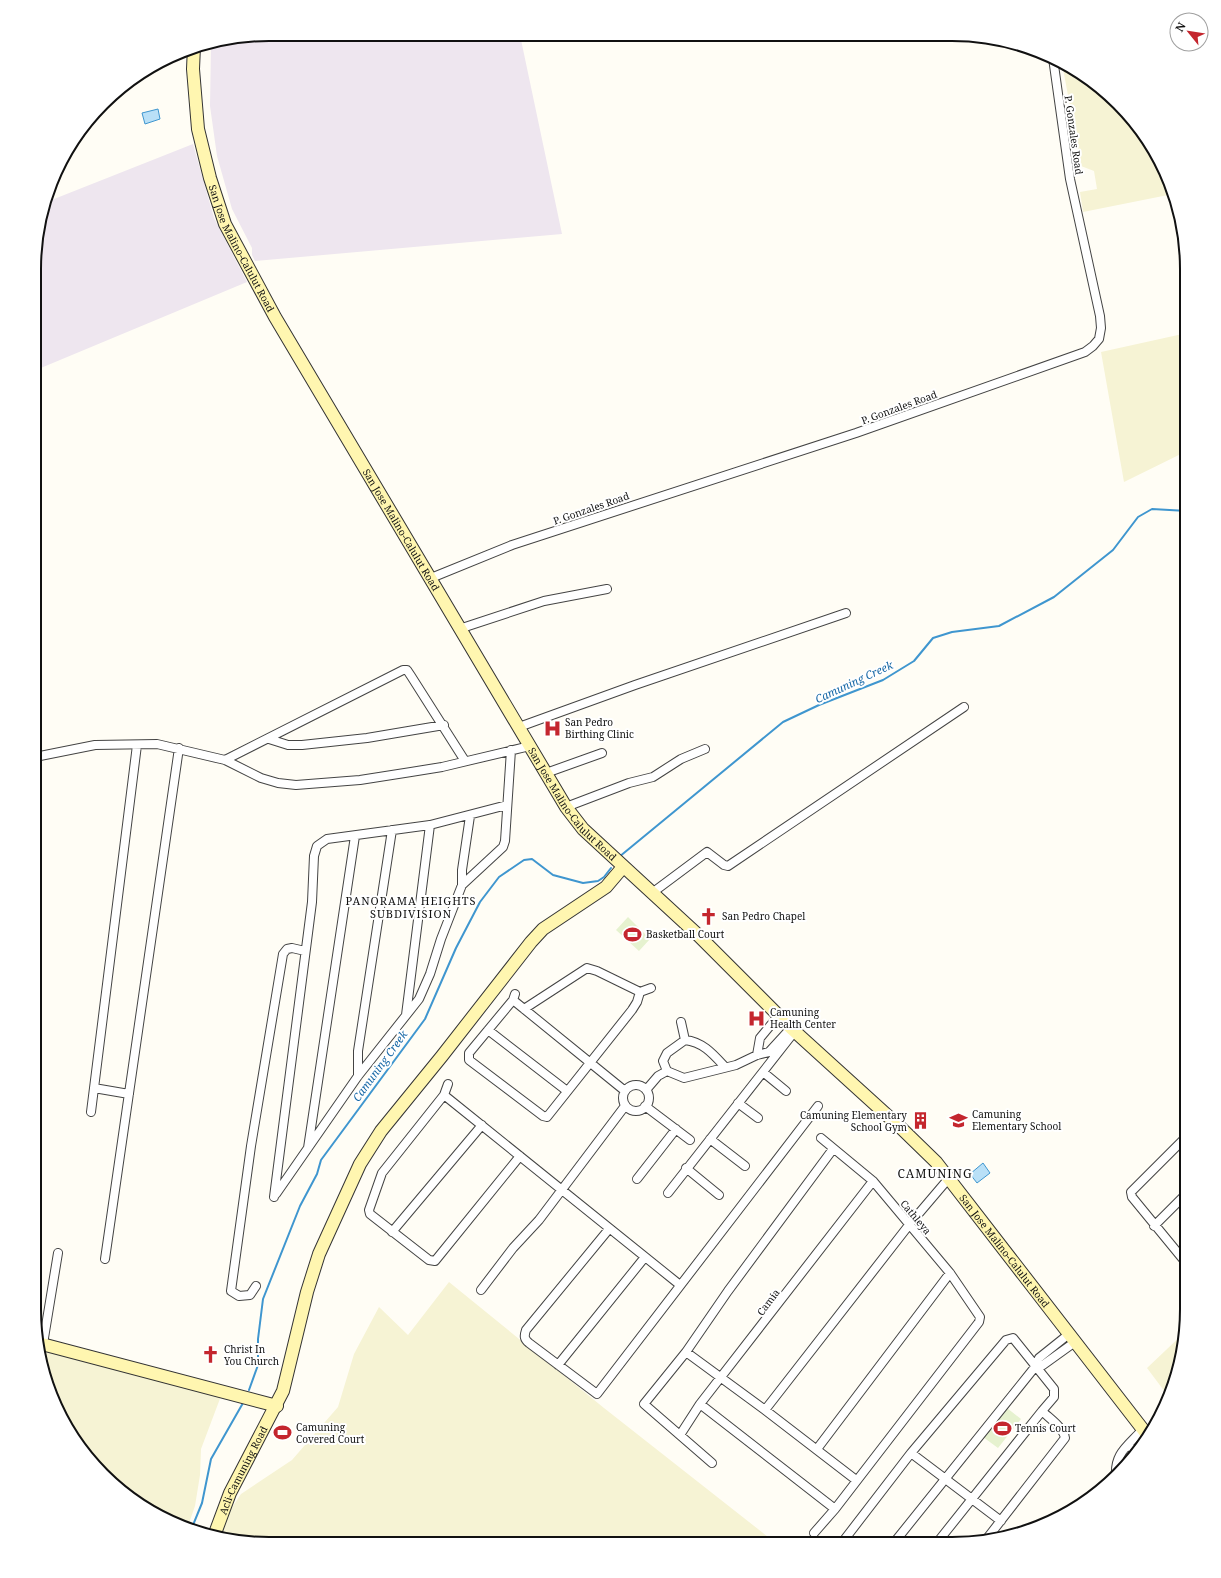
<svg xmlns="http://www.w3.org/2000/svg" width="1221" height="1578" font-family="'Noto Serif',serif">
<rect width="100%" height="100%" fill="#fffdf5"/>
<path fill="#eee6ef" d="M269,34l251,1 42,199 -307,27 -3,-6v-7l-20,-39 -15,-53 -7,-50 1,-62z
M193,144l21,74 33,64 -211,88v-132l13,-37z"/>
<path fill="#f6f3d4" d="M1062,63l21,11 46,40 27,38 17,42 -90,18 -3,-20 17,-3 -3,-18 -13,-5z
M1187,333v118l-63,31 -23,-130z
M449,1282l155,126 173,136 -524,-1 -33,-6 7,-22 14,-21 51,-34 46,-53 16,-53 25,-47 29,28z
M1185,1332l-6,38 -11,26 -21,-28z
M39,1347l182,49 -20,53 -1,26 -5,31 -8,23 -48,-24 -47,-41 -27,-38 -23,-56z"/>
<path fill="#e6f2cf" d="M628,917l22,22 -11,12 -23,-21z
M1007,1408l14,11 -23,29 -15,-11z"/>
<path fill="#b9e0f7" stroke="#3f96cf" d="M158,109l2,10 -15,5 -3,-11z
M983,1163l7,10 -13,10 -7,-9z"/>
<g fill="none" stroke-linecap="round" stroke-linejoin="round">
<path stroke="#3f96cf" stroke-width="2" d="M619,857l164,-135 36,-17 64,-25 31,-19 19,-23 19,-6 47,-6 55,-29 59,-47 25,-33 14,-8 35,2
M249,1390l9,-25v-26l5,-40 37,-93 17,-32 4,-14 104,-141 31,-71 24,-46 19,-25 25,-17 8,-1 21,16 30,8 15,-2 6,-4 7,-9
M191,1530l11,-27 9,-44 32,-56"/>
<defs>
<path id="street" d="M431,578l81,-33 344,-112 229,-81 8,-6 6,-7 2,-11 -1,-12 -30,-137 -17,-121
M459,629l85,-28 63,-12
M519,727l116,-42 211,-72
M269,739l19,6h14l65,-7 77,-13
M35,757l60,-12 62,-1 68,16 36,18 17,5 18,2 64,-5 51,-8 31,-5 88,-21
M225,760l178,-90h4l4,6 54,85
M546,773l56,-20
M566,807l63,-24 24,-6 28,-18 24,-10
M462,885v-15l8,-54
M652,893l55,-41 17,13 4,1 236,-159
M515,994l-2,6 112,91
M513,1000l-44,53v7l74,56 4,1 85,-107 5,-8 3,-10
M524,1009l63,-41 10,3 43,21 11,-4
M406,1015l24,-190
M681,1022l4,18
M488,1030l79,61
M757,1055l3,-17 19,-23
M667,1071l-4,-10 4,-8 18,-13c18,2 28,14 40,27
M763,1072l23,19
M358,1076v-25l34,-221
M448,1084l-4,11 -62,78 -13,37 1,4 59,46 6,1 85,-105
M623 1098a13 13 0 1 1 26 0a13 13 0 1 1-26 0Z
M94,1088l35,6
M646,1090l12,-14 9,-5 17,7 52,-13 21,-10 12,-3 22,-24
M444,1095l236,190
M738,1103l20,15
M645,1106l45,34
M91,1112l46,-367
M710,1139l35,27
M308,1148l47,-312
M686,1168l33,27
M637,1179l39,-50
M668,1193l127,-162
M276,1194l82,-118 61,-77 11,-25 11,-35 21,-54 41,-38 2,-6 6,-91
M274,1197l38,-295 2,-46 3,-10 10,-7 103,-14 77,-20
M1154,1226l33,-33
M609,1229l-83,101c-2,6 -2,9 3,13l68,51 221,-288
M392,1232l90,-107
M1179,1254l8,-8
M105,1259l74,-511
M1187,1264l-55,-67 -1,-5 56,-56
M256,1286l-6,9 -11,1 -8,-5 20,-145 32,-192 4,-5 5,-1 13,3
M481,1290l32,-42 26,-28 86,-114
M43,1344l15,-91
M686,1352l79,58 91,70
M558,1365l87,-108
M1035,1367l8,-2 32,-23
M700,1404l135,105
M765,1410l144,-185 40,-47
M680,1435l20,-31 173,-223
M1128,1445l8,7
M817,1449l133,-176
M911,1453l90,68
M712,1463l-68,-59 42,-52 42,-61 105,-142
M1116,1477c-2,-24 12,-31 27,-48
M814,1533l21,-24 144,-187 1,-5 -30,-44 -77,-92 -52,-43
M841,1544l70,-91 95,-113 7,-2 41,51v8l-12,14c7,7 22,17 23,27l-80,103
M893,1544l142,-177 4,-9 30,-24
M936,1544l106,-133"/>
<g id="secondary">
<path id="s1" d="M194,46l-1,23 5,60 12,49 15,46 50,93 291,490 17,22 115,106 93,93 109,99 36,35 212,274"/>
<path d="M38,1343l239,63"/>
<path id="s2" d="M214,1536l16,-43 53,-102 24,-99 12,-38 41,-90 21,-33 61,-75 89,-114 12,-13 63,-42 17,-20"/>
</g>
</defs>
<use href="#street" stroke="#444" stroke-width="10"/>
<use href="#secondary" stroke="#333" stroke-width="14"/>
<use href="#street" stroke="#fff" stroke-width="8"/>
<use href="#secondary" stroke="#fff6b0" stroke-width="12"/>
</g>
<defs>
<symbol id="hospital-bare" viewBox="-9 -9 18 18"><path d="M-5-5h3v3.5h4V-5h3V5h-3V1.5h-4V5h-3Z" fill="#c4262e" stroke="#fff" stroke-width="2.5" paint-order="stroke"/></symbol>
<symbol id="church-bare" viewBox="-9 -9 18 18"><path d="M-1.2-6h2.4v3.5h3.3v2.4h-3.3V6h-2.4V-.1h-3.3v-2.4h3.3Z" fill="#c4262e" stroke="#fff" stroke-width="2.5" paint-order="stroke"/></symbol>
<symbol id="stadium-bare" viewBox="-9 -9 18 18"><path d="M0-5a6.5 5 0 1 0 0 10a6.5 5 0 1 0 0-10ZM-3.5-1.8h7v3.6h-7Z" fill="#c4262e" stroke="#fff" stroke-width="2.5" paint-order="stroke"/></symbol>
<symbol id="school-bare" viewBox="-9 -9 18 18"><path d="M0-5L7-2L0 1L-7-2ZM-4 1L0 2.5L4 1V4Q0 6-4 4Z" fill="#c4262e" stroke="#fff" stroke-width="2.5" paint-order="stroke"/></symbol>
<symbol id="building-bare" viewBox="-9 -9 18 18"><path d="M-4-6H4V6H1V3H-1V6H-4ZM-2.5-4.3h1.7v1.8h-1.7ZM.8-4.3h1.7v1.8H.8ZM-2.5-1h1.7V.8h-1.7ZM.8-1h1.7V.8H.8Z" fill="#c4262e" stroke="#fff" stroke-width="2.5" paint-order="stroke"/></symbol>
</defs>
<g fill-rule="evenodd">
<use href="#hospital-bare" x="540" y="716" width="25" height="25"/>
<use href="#church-bare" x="696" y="904" width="25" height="25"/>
<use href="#stadium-bare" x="620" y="922" width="25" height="25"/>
<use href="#hospital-bare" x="744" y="1006" width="25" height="25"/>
<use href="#school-bare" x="946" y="1108" width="25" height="25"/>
<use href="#building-bare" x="908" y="1108" width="25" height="25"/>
<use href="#church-bare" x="198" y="1342" width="25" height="25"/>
<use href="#stadium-bare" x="990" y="1416" width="25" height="25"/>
<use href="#stadium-bare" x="270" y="1420" width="25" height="25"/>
</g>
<g text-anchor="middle" stroke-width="4" stroke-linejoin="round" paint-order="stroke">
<g font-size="10" fill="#111" stroke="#fff">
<text transform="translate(1074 135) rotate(82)" y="4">P. Gonzales Road</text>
<text dy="4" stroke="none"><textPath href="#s1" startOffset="211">San Jose Malino-Calulut Road</textPath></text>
<text transform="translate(899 407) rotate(-20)" y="4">P. Gonzales Road</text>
<text transform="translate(591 508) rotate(-19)" y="4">P. Gonzales Road</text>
<text dy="4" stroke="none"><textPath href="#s1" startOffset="535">San Jose Malino-Calulut Road</textPath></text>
<text dy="4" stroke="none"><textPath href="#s1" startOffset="859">San Jose Malino-Calulut Road</textPath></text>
<text transform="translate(916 1217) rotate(50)" y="4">Cathleya</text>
<text dy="4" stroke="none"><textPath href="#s1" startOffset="1483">San Jose Malino-Calulut Road</textPath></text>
<text transform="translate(768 1302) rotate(-53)" y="4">Camia</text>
<text dy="4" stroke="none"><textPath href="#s2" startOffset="72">Acli-Camuning Road</textPath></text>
</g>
<g font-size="10" fill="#111" stroke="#fff" text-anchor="start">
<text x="565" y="726">San Pedro<tspan x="565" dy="12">Birthing Clinic</tspan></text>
<text x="722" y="920">San Pedro Chapel</text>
<text x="646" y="938">Basketball Court</text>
<text x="770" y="1016">Camuning<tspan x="770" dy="12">Health Center</tspan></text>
<text x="972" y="1118">Camuning<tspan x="972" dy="12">Elementary School</tspan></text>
<text x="907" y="1119" text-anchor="end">Camuning Elementary<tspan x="907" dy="12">School Gym</tspan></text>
<text x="224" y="1353">Christ In<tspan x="224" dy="12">You Church</tspan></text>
<text x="296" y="1431">Camuning<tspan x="296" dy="12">Covered Court</tspan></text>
<text x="1015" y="1432">Tennis Court</text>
</g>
<g font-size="11" font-style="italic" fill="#1768a6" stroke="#fff">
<text transform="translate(854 682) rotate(-25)" y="4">Camuning Creek</text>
<text transform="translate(380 1066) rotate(-54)" y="4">Camuning Creek</text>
</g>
<g font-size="11" letter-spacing="1" fill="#111" stroke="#fff">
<text x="411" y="905">PANORAMA HEIGHTS<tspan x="411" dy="13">SUBDIVISION</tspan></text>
</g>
<g font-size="12" letter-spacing="1" fill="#111" stroke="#fff">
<text x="935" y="1178">CAMUNING</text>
</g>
</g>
<path d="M0 0H1221V1578H0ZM269 41H952A228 228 0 0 1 1180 269V1309A228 228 0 0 1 952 1537H269A228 228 0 0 1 41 1309V269A228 228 0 0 1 269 41Z" fill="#fff" fill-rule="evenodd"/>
<path fill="none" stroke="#111" stroke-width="2" d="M269 41H952A228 228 0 0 1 1180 269V1309A228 228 0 0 1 952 1537H269A228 228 0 0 1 41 1309V269A228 228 0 0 1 269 41Z"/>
<g transform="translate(1189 32) rotate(300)"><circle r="19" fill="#ffffff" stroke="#a0a0a0"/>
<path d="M0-3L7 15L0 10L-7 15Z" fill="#c4262e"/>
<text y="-6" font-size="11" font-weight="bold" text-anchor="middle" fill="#111111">N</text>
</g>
</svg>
